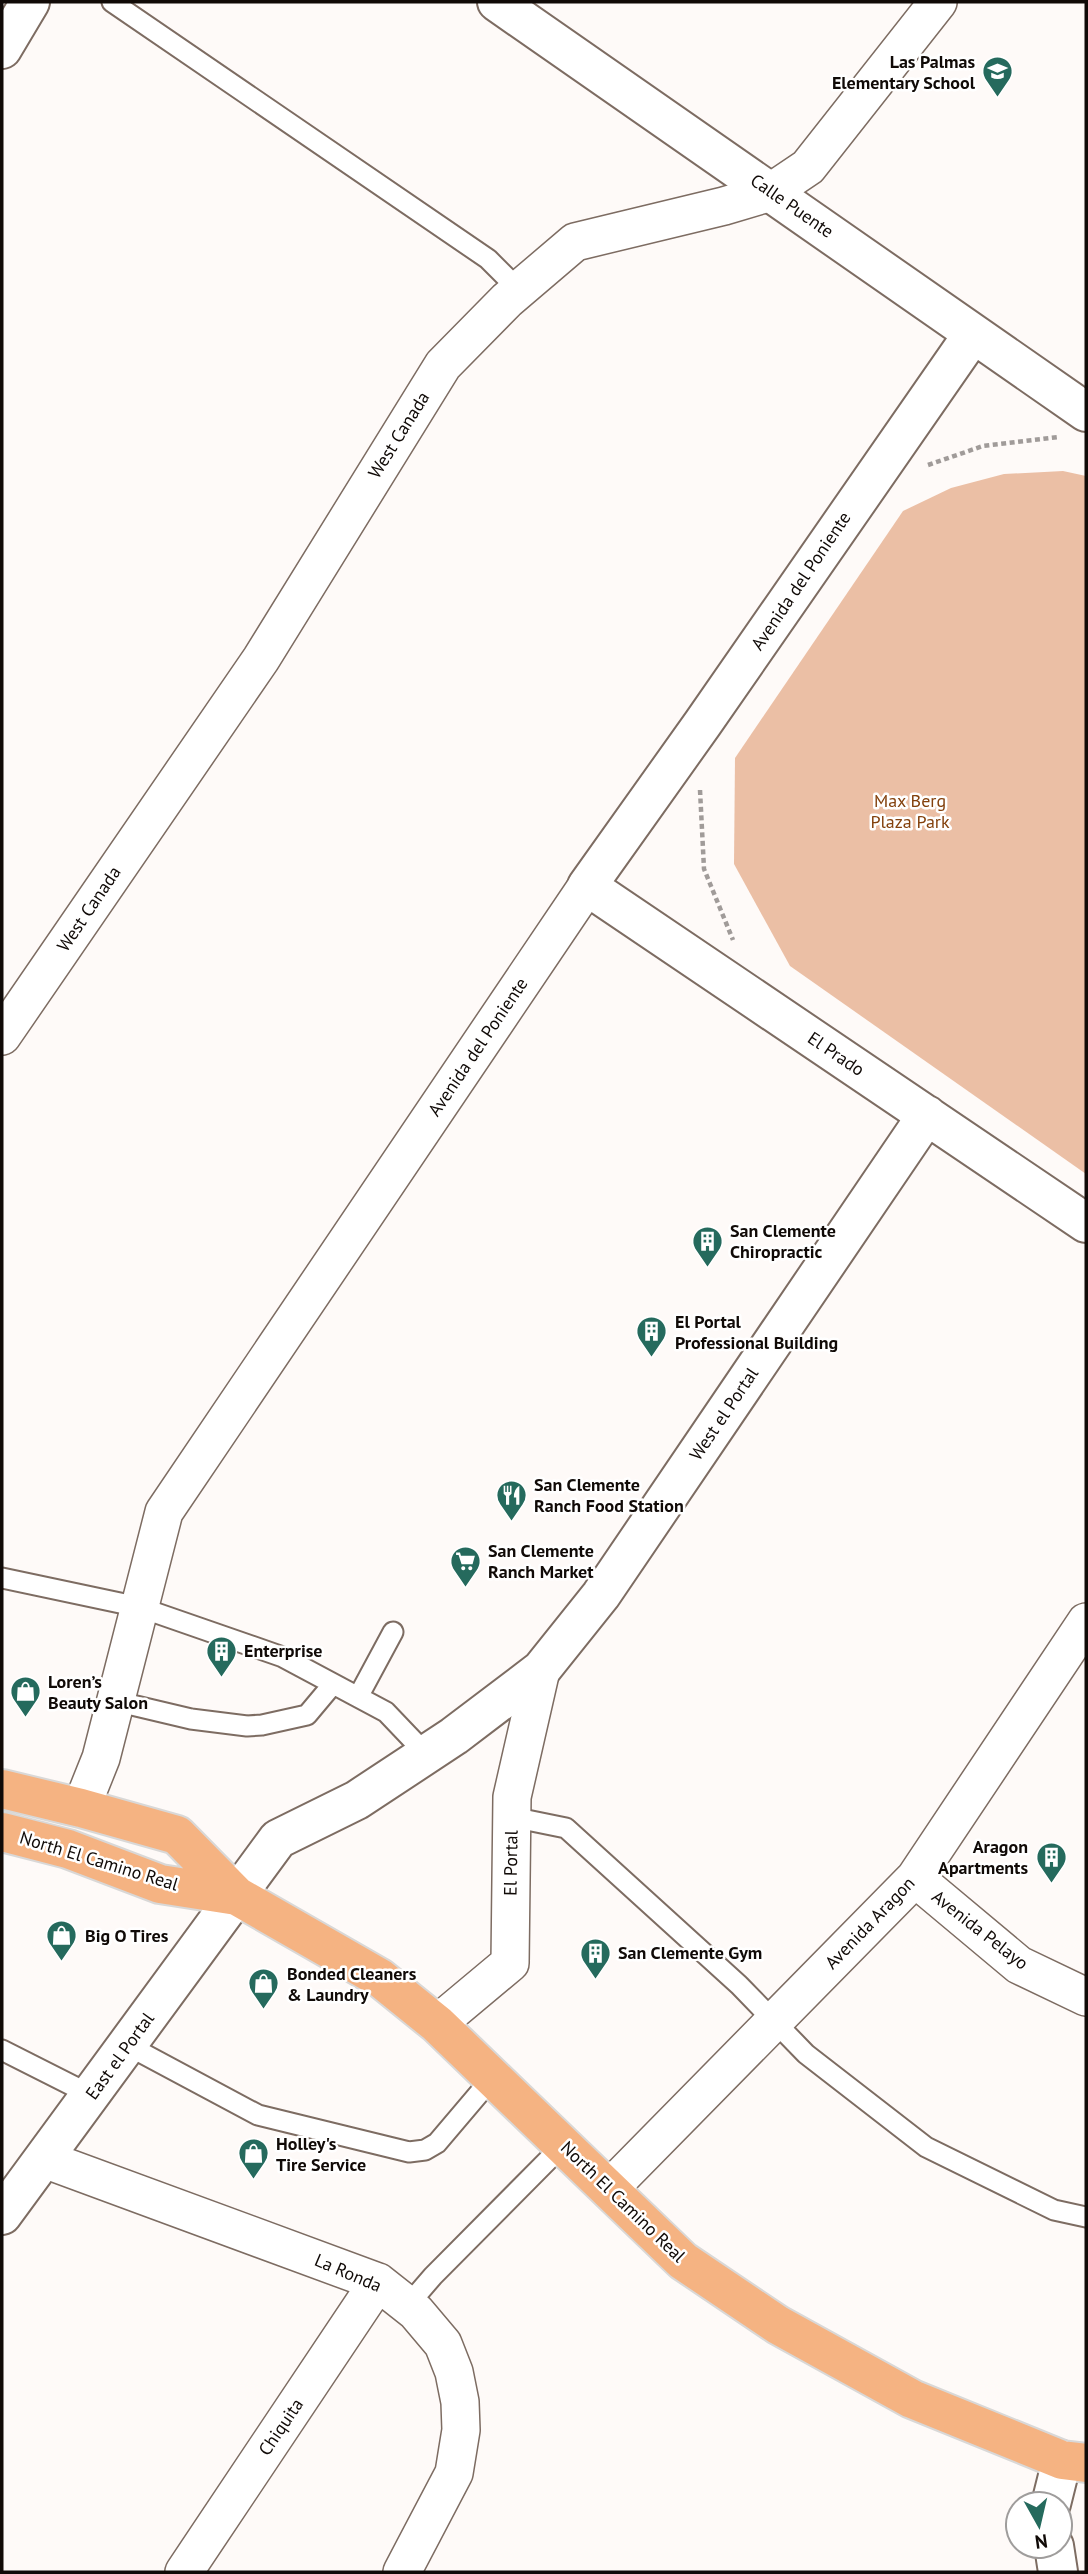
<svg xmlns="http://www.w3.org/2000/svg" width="1088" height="2574" font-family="'PT Sans',sans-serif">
<rect width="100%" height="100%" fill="#fefaf8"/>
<path fill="#ebbfa5" d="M1063,471l23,5v698l-296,-208 -56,-102 1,-106 168,-247 48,-23 53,-14z"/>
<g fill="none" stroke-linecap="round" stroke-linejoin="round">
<defs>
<path id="lane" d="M112,2l376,257 31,31
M2,1578l137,29 144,50 103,55 41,43
M358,1697l35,-65
M115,1701l76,18 56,7 15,-1 45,-10 26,-31
M512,1817l54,11 173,157 67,69 120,93 128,63 32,7
M127,2045l131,70 151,37 16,-2 12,-7 56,-66
M2,2050l89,45
M408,2305l25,-29 130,-131"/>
<path id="street" d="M2,1036l259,-377 182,-294 64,-65 68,-58 149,-36 47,-14 37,-25 130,-165
M81,1808l20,-50 63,-246 423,-626
M915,1878l104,87 67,32
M437,2024l73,-61 2,-166 29,-127
M44,2159l334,123 38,30 27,32 11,28 6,30 1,28 -7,43 -52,99
M610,2188l305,-310 171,-256
M184,2572l194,-290"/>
<path id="secondary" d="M497,2l589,410
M2,49l28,-47
M973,334l-270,389 -116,163 499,337
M2,2215l276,-376 79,-39 97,-64 87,-66 60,-75 326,-480
M1051,2504l11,-44
M1054,2546l4,26"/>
<path id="primary" d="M2,1789l79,19 96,27 60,61 143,82 57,46 246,237 95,64 134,74 150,61 24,3
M2,1832l66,17 92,35 77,12"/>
</defs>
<use href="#lane" stroke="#7d6c62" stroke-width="23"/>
<use href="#street" stroke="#7d6c62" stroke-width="40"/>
<use href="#secondary" stroke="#7d6c62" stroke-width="42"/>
<use href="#primary" stroke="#d9d8d7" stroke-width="42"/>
<path stroke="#a09b99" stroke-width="4.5" stroke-dasharray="5 3.5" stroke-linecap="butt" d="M928,465l55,-19 76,-9
M700,790l4,79 29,71"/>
<use href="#lane" stroke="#fff" stroke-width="19"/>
<use href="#street" stroke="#fff" stroke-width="37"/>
<use href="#secondary" stroke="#fff" stroke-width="38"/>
<use href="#primary" stroke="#f5b382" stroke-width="38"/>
</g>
<defs>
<symbol id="school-pin" viewBox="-11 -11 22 30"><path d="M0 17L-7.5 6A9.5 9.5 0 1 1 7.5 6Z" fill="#256a5d" stroke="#fff"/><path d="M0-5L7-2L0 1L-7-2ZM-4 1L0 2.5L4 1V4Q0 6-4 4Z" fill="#fff"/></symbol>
<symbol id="building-pin" viewBox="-11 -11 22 30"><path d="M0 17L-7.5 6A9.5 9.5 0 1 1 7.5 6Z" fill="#256a5d" stroke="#fff"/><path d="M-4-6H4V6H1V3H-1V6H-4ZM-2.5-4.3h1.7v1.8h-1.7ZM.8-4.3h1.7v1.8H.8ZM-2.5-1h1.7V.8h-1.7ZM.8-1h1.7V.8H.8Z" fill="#fff"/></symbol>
<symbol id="restaurant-pin" viewBox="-11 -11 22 30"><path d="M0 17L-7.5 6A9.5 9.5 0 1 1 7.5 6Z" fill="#256a5d" stroke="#fff"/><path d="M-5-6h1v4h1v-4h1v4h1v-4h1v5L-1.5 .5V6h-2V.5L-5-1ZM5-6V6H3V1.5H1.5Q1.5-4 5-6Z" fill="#fff"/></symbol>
<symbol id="supermarket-pin" viewBox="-11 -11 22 30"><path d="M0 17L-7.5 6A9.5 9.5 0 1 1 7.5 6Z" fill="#256a5d" stroke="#fff"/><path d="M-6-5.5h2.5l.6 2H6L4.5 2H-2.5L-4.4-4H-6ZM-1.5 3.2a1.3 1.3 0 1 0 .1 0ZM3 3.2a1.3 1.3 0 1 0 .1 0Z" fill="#fff"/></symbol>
<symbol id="shop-pin" viewBox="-11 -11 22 30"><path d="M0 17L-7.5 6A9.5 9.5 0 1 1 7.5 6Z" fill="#256a5d" stroke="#fff"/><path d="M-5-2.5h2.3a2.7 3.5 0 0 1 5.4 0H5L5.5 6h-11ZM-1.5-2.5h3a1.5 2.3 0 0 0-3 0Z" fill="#fff"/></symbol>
</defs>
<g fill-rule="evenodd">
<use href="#school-pin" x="980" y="54" width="35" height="47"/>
<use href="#building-pin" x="690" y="1224" width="35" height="47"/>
<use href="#building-pin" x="634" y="1314" width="35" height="47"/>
<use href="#restaurant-pin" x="494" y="1478" width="35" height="47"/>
<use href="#supermarket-pin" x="448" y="1544" width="35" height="47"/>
<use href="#building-pin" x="204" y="1634" width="35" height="47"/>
<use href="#shop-pin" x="8" y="1674" width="35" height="47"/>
<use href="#building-pin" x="1034" y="1840" width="35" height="47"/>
<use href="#shop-pin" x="44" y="1918" width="35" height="47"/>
<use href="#building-pin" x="578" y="1936" width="35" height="47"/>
<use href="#shop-pin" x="246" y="1966" width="35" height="47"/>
<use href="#shop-pin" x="236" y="2136" width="35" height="47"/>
</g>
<g text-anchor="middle" stroke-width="5" stroke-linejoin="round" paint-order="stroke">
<g font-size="18" font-weight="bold" fill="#100a07" stroke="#fff" text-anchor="start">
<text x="975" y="68" text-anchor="end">Las Palmas<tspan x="975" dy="21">Elementary School</tspan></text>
<text x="730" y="1237">San Clemente<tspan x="730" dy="21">Chiropractic</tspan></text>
<text x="675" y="1328">El Portal<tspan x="675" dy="21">Professional Building</tspan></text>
<text x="534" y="1491">San Clemente<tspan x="534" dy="21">Ranch Food Station</tspan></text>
<text x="488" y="1557">San Clemente<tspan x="488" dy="21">Ranch Market</tspan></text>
<text x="244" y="1657">Enterprise</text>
<text x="48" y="1688">Loren’s<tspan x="48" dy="21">Beauty Salon</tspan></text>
<text x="1028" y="1853" text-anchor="end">Aragon<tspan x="1028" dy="21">Apartments</tspan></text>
<text x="85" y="1942">Big O Tires</text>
<text x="618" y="1959">San Clemente Gym</text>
<text x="287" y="1980">Bonded Cleaners<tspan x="287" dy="21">&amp; Laundry</tspan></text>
<text x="276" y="2150">Holley's<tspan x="276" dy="21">Tire Service</tspan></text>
</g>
<g font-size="18" fill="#100a07" stroke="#fff">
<text transform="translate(792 206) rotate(35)" y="6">Calle Puente</text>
<text transform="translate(399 435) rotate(-58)" y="6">West Canada</text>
<text transform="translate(801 581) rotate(-56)" y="6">Avenida del Poniente</text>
<text transform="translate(89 909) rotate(-56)" y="6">West Canada</text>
<text transform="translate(478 1047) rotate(-56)" y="6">Avenida del Poniente</text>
<text transform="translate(836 1054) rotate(34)" y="6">El Prado</text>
<text transform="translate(724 1414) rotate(-56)" y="6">West el Portal</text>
<text transform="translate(99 1861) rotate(17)" y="6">North El Camino Real</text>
<text transform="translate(511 1863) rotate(-89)" y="6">El Portal</text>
<text transform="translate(870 1923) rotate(-46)" y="6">Avenida Aragon</text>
<text transform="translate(980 1930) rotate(38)" y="6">Avenida Pelayo</text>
<text transform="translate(120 2056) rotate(-54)" y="6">East el Portal</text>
<text transform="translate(623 2202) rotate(44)" y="6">North El Camino Real</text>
<text transform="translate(348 2273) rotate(23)" y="6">La Ronda</text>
<text transform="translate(281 2427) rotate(-56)" y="6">Chiquita</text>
</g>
<g font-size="18" fill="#83410d" stroke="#fff">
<text x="910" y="807">Max Berg<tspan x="910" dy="21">Plaza Park</tspan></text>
</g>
</g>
<rect width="1088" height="2574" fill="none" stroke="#100a07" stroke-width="7"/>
<g transform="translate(1039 2525) rotate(172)"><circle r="33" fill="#ffffff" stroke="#9f9d9c" stroke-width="2"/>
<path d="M0-5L12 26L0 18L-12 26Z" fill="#256a5d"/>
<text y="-10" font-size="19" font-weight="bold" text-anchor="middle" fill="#100a07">N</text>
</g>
</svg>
